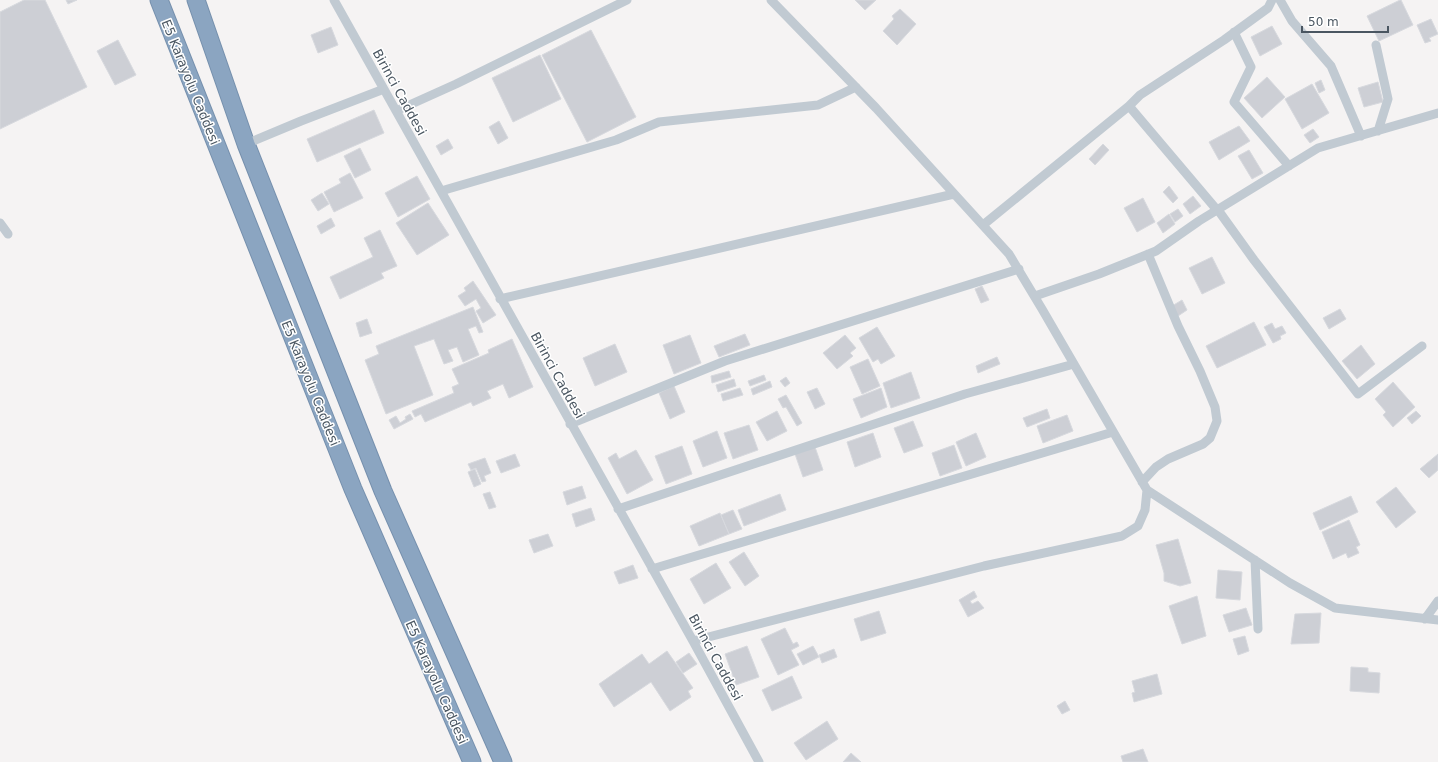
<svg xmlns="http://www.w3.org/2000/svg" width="1438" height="762" font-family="'DejaVu Sans',sans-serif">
<rect width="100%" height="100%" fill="#f5f3f3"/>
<path fill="#cdcfd5" stroke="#d7d9de" d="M24,0h21l42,87 -87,42v-117z
M66,0h11l-9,4z
M855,0h21l-11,10z
M1400,0h1l12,25 -34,16 -12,-25z
M900,9l16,15 -19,21 -14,-14 11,-12 -2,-3z
M1431,19l7,15 -9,4 2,3 -6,2 -8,-18z
M1272,26l10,18 -22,12 -9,-19z
M331,27l7,18 -20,8 -7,-18z
M591,30l45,87 -49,25 -45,-87z
M118,40l18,35 -21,10 -18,-34z
M540,55l21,44 -48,23 -21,-44z
M1267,77l18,20 -23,21 -18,-20z
M1321,80l4,10 -6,3 -4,-10z
M1378,82l5,20 -19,5 -6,-19z
M1312,84l17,29 -27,16 -17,-30z
M374,110l10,23 -67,29 -10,-23z
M499,121l9,17 -10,6 -9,-17z
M1239,126l11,15 -31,19 -10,-18z
M1313,129l6,8 -9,6 -6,-8z
M448,139l5,9 -12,7 -5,-9z
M1103,144l6,6 -14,15 -6,-6z
M360,148l11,22 -16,8 -11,-22z
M1249,150l14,23 -11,6 -14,-23z
M350,173l13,25 -29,14 -10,-20 17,-9 -2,-4z
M417,176l13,23 -32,18 -13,-24z
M1169,186l9,12 -5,5 -10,-11z
M322,193l7,11 -11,7 -7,-11z
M1193,196l8,10 -11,8 -7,-10z
M1143,198l12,24 -18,10 -13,-24z
M428,203l21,32 -32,20 -21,-32z
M1178,209l5,7 -8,6 -5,-8z
M1169,214l6,10 -12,9 -6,-10z
M331,218l4,8 -14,8 -4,-8z
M380,230l17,36 -16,7 3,5 -44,21 -10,-22 43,-20 -9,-19z
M1212,257l13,26 -23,11 -13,-26z
M473,281l23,34 -13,8 -7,-12 5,-3 -5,-9 -11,7 -7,-10 8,-5 -2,-3z
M982,286l7,14 -8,3 -6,-14z
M1182,300l5,10 -9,6 -6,-10z
M473,307l10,25 -4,1 -3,-7 -8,3 11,26 -16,7 -6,-15 -9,3 5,11 -9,3 -10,-25 -20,7 19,49 -47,19 -21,-54 14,-6 -3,-8z
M1340,309l6,10 -17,10 -6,-11z
M367,319l5,14 -12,4 -4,-14z
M1254,322l12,23 -49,23 -11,-22z
M1272,323l3,6 7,-3 4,7 -6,3 1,3 -8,4 -9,-16z
M877,327l18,29 -14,8 -3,-5 -5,3 -14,-24z
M745,334l5,11 -31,12 -5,-11z
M690,335l11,28 -27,11 -11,-29z
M845,335l11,13 -6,5 3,3 -16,13 -14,-16z
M512,339l21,48 -24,11 -6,-14 -16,7 4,7 -18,8 -2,-4 -46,20 -4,-8 -6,3 -3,-6 42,-18 -2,-6 7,-3 -7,-15 37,-16 -1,-3z
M615,344l12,28 -32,14 -12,-28z
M1361,345l14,19 -18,15 -15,-18z
M997,357l3,7 -22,9 -2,-7z
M868,359l12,27 -18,8 -12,-27z
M729,371l2,6 -19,6 -1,-7z
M911,372l9,26 -29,10 -8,-25z
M764,375l2,5 -16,6 -2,-5z
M786,377l4,6 -5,4 -5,-6z
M734,379l2,7 -18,6 -2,-7z
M770,381l2,6 -19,8 -2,-6z
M1393,382l22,25 -22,20 -10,-12 3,-3 -11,-13z
M674,386l11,26 -15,7 -11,-26z
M740,388l3,7 -20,6 -2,-7z
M817,388l8,16 -10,5 -8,-17z
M881,388l6,19 -26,11 -8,-19z
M786,395l16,28 -5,3 -11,-19 -3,1 -5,-9z
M1047,409l3,9 -23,9 -4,-9z
M777,411l10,20 -20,10 -11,-19z
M1416,411l5,5 -9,8 -5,-6z
M410,414l3,5 -19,10 -5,-9 7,-4 4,7 6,-4 -1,-2z
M1067,415l6,16 -30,12 -6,-17z
M913,421l10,25 -19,7 -10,-25z
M749,425l9,25 -25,9 -9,-26z
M717,431l10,27 -24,9 -10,-26z
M873,433l8,24 -26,10 -8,-25z
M976,433l10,24 -20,9 -10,-24z
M954,445l8,23 -22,8 -8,-23z
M682,446l10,28 -26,10 -11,-28z
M815,447l8,23 -20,7 -8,-23z
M636,450l17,30 -26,14 -19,-36 8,-5 3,6z
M515,454l5,12 -19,7 -5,-12z
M1438,454v16l-9,8 -9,-9z
M485,458l6,15 -7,3 2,5 -4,1 -6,-14 -5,2 -3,-6z
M475,469l6,15 -7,3 -6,-15z
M582,486l4,12 -19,7 -4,-13z
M1396,487l20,25 -20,16 -20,-26z
M490,492l6,15 -7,2 -6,-15z
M780,494l6,16 -42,16 -6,-16z
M1351,496l7,16 -38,18 -7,-17z
M591,508l4,12 -19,7 -4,-13z
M733,510l9,19 -13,5 -8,-19z
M720,513l9,21 -30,12 -9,-20z
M1349,520l11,25 -4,2 3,6 -11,5 -2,-5 -13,6 -11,-27z
M548,534l5,12 -19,7 -5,-13z
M1178,539l13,44 -11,3 -16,-5v-8l-8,-28z
M744,552l15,24 -14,10 -16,-24z
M716,563l15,25 -27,16 -14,-25z
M633,565l5,13 -19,6 -5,-12z
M1218,570l24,2 -2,28 -24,-2z
M974,591l3,6 -7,4 2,3 6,-3 6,7 -16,9 -9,-17z
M1197,596l9,40 -24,8 -13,-38z
M1246,608l6,17 -23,7 -6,-17z
M879,611l7,22 -25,8 -7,-22z
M1321,613l-2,30 -28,1 4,-30z
M785,628l8,16 4,-2 2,4 -8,4 8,15 -21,10 -17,-36z
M1245,636l4,15 -11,4 -5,-16z
M747,646l12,31 -23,8 -11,-31z
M813,646l6,11 -16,8 -6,-11z
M834,649l3,8 -15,6 -3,-8z
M667,651l26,37 -5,3 3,6 -21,14 -19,-29 -37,25 -15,-23 43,-30 7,10z
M689,653l8,11 -14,9 -7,-11z
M1351,667l17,1v4l12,1 -1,20 -29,-2z
M1157,674l5,20 -28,8 -2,-9 3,-1 -3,-11z
M792,676l10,22 -30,13 -10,-21z
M1065,701l5,9 -8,4 -5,-8z
M827,721l11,18 -32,21 -12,-17z
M1143,749l5,13h-25l-2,-6z
M851,753l10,9h-18z"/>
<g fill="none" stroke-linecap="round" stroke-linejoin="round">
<defs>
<path id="highway" d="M159,0l194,489 119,273
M196,0l50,144 137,347 120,271"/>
</defs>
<use href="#highway" stroke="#7690ad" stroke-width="19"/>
<path stroke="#c1cad2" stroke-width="9" d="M334,0l359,641 66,121
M771,0l105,108 133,146 33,55 105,181 143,93 45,25 103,12
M1280,0l12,21 39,45 30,70
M1234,32l17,35 -17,35 55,64
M1376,45l12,54 -10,32
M396,111l60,-27 171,-84
M246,144l55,-23 83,-32
M441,191l175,-51 43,-18 159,-17 38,-18
M1217,210l-88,-104 11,-11 84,-55 44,-32 4,-8
M1218,210l36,50 104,134 64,-48
M0,223l8,11
M983,225l146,-119
M1035,296l64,-22 57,-23 43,-30 119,-73 120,-35
M500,299l454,-105
M570,424l155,-63 294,-92
M1142,482l14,-15 12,-8 35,-15 7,-6 7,-17 -2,-14 -15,-36 -22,-45 -30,-72
M618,509l347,-115 109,-30
M1255,560l3,69
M652,569l461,-137
M1425,619l13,-18
M693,641l291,-75 138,-30 16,-10 7,-16 2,-20"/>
<use href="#highway" stroke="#8ba5c1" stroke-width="17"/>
</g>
<g text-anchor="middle" stroke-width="3" stroke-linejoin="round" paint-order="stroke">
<g font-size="13" fill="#4a5661" stroke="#fff">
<text transform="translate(191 82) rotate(68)" y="5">E5 Karayolu Caddesi</text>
<text transform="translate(400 92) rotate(61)" y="5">Birinci Caddesi</text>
<text transform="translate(558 375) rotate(61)" y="5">Birinci Caddesi</text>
<text transform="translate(311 383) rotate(68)" y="5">E5 Karayolu Caddesi</text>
<text transform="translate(716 657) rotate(61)" y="5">Birinci Caddesi</text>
<text transform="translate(437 682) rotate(66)" y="5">E5 Karayolu Caddesi</text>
</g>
</g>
<path d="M1302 26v6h86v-6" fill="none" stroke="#4a5661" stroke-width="2"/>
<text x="1308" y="26" font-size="12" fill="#4a5661" stroke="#ffffff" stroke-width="3" paint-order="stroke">50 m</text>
</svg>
